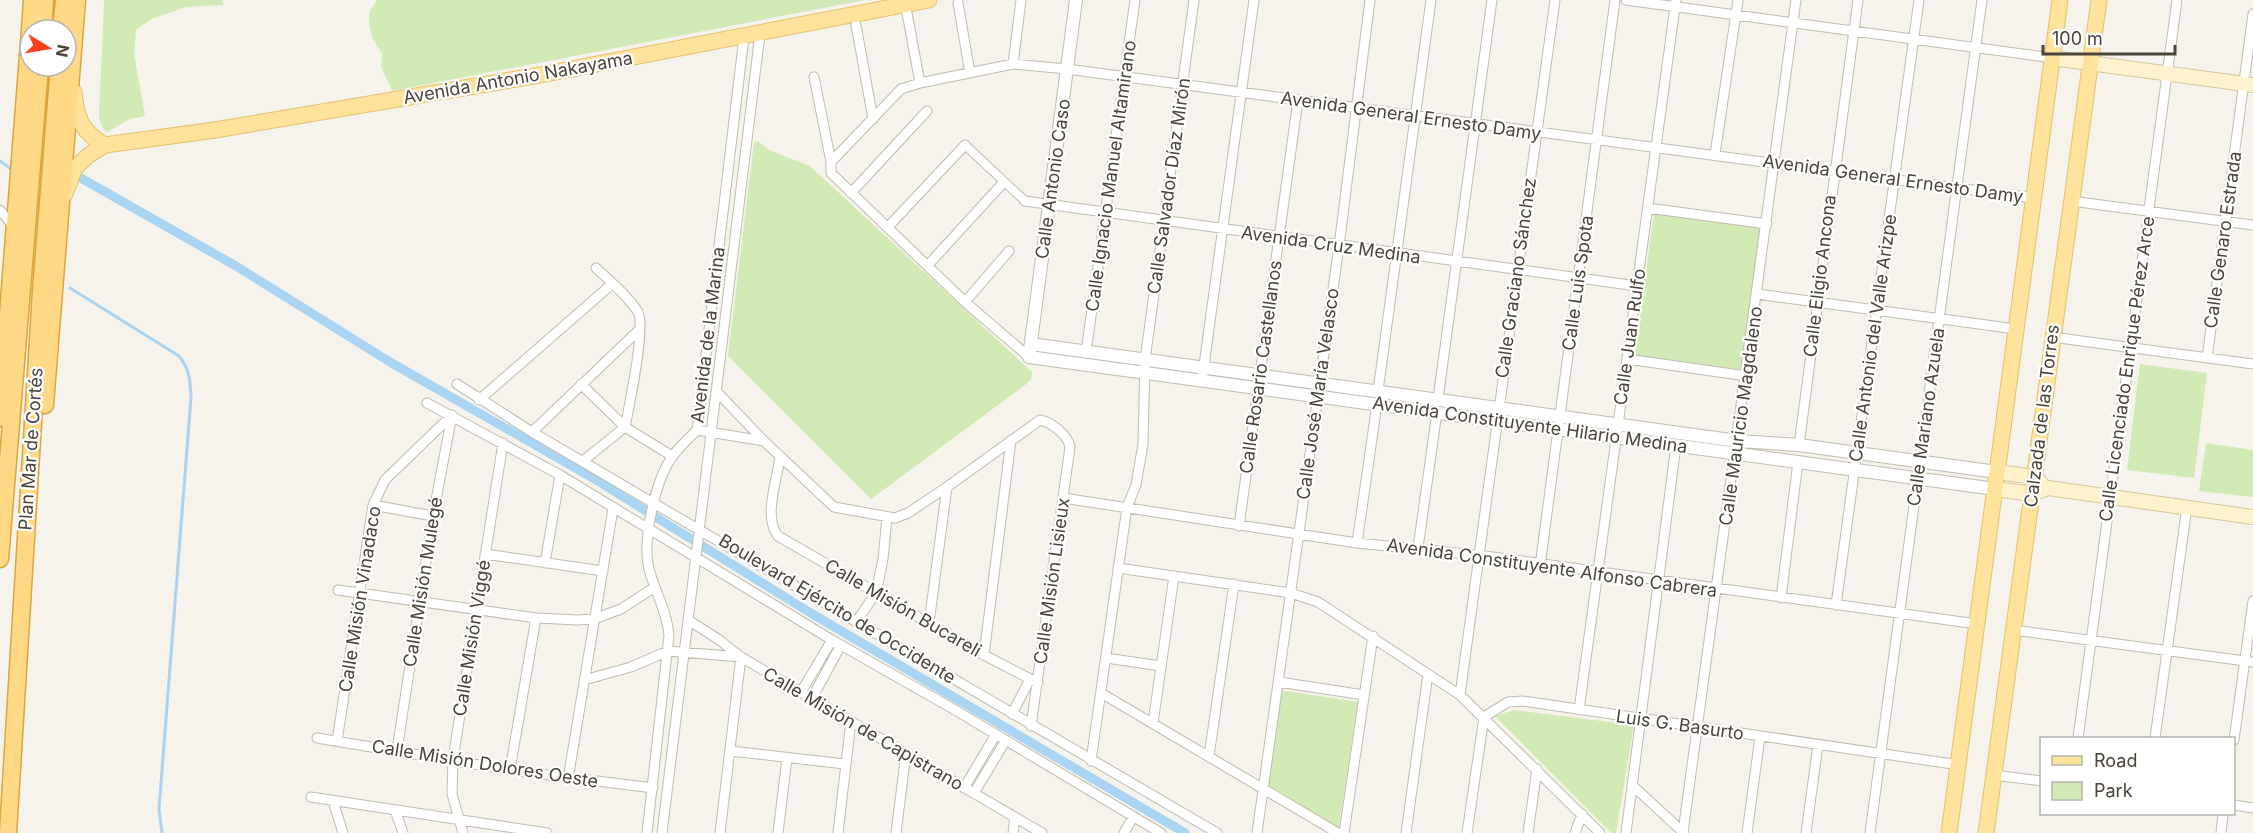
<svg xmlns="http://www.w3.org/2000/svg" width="2253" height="833" font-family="Inter,sans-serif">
<rect width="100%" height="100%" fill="#f6f3ec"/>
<path fill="#d2eab5" d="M104,0h119v5l-37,2 -35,12 -15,11 -2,23 11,63 -15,3 -23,13 -5,-5 -3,-11z
M377,0h488l-473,91 -11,-25 1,-12 -10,-17 -3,-15 1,-11z
M758,141l11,9 41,16 222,206 -1,7 -6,6 -154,114 -143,-143 26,-214z
M1654,212l109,15 -20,143 -108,-15z
M2140,364l67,9 -13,105 -67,-8z
M2206,443l47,7v47l-54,-6z
M1280,690l78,12 -20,131 -70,-45z
M1514,710l120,15 -18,108h-5l-116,-117z"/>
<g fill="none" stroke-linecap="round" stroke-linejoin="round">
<path stroke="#a9d4f2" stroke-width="3" d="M0,161l14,10
M70,288l109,68c11,14 11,24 12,41l-32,412 3,24"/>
<path stroke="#a9d4f2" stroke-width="9" d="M79,177l157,89 154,96 203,116 216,134 376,221"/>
<defs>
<path id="pedestrian" d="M965,145l60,56"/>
<path id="minor" d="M1626,0l426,58
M958,3l12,70
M907,13l13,70
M856,25l17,94
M1013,64l8,-64
M814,77l17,85
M1715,154l23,-154
M851,193l76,-82
M1025,201l612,85
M2071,201l182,24
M1648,208l119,16
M0,210l14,17
M888,227l77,-82
M928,265l75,-82
M1757,294l259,35
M965,302l44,-51
M2052,337l201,27
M1086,352l49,-352
M1029,357l-64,-55 -134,-129v-11l70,-73 19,-6 93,-19 54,5 966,129
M2207,358l46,-344
M1627,359l120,17
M1202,380l52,-380
M457,384l75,48 685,401
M581,384l44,43 47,29
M1378,391l53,-391
M717,392l47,49
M1438,399l54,-399
M479,400l133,-116
M427,403l133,72 272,165 118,67 211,126
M697,430l67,11 70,66 61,11 13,-5 39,-26 93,-67c11,2 28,15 30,27l-39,279
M532,432l108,-103
M1799,445l59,-445
M780,457c-3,23 -17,60 -2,79l206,119 54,28
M583,461l42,-34c4,-20 21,-100 13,-115 -10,-16 -28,-31 -42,-44
M1063,498l294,45 121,12 499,69
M373,505l60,11
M1239,526l59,-426
M1357,543l20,-139
M1418,548l19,-136
M485,554l118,17
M545,563l15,-88
M1540,566l75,-566
M1118,568l173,25 27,9 142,93 140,138
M338,590l198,28 42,2 16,-1 27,-10 34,-22
M1781,598l17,-136
M1836,605l83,-605
M688,620l30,19 23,18 301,176
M856,622l20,-29 7,-34 4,-42
M929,623l18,-136
M2013,630l240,32
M984,655l27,-215
M1106,658l55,8
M584,680l47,-13 37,-16 73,6 -21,176
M1279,682l85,13
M801,692l31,-52
M1101,693l237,140
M1460,695l95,-695
M812,698l29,-53
M1579,710l97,-710
M1012,714l18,-35
M1153,723l21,-147
M317,738l193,32 143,18
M2078,738l99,-738
M2155,738l32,-231
M2234,740l19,-139
M337,741l36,-236 12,-25 67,-65
M397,750l36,-234 19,-101
M731,751l114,13
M1209,756l25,-172
M1091,761l36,-254 9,-22 7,-41 2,-84 49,-360
M510,770l26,-152
M1993,775l49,6
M568,779l45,-270
M1632,785l52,48
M964,788l32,-54
M974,793l32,-53
M311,797l236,36
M333,801l10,32
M2234,805l19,3
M395,810l8,23
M1683,832l113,-832
M463,833l-11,-39 1,-35 50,-316
M647,833l22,-198c-2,-24 -14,-43 -20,-66 -7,-28 6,-88 23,-112 7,-10 17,-19 25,-27l47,-393
M662,833l98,-799
M778,833l9,-75
M838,833l13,-112
M896,833l10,-80
M1013,833l2,-16
M1124,833l9,-16
M1257,833l82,-587 31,-246
M1344,833l29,-197
M1406,833l22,-159
M1467,833l17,-116 24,-15 15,-1 436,64
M1528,833l9,-64
M1575,833l7,-19
M1626,833l50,-388
M1747,833l13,-96
M1806,833l12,-88
M1870,833l112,-833
M2221,833l2,-19"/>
<path id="tertiary" d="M1076,0l-47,357 966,132
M1031,344l707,97 61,4 198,27"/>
<path id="secondary" d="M2052,58l201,27
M1997,472l38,5 6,6
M1995,489l37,5 16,-6 205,29"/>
<path id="primary" d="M74,92c2,25 8,41 31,53
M65,194l10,-26 14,-13 16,-10 110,-15 325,-55 389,-75
M1949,833l111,-833
M1986,833l113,-833"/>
<path id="trunk" d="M30,30l2,-30
M43,30l2,-30
M61,30l3,-30
M45,405l32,-405
M0,418l30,-388
M0,559l40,-493
M8,833l33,-542 18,-225"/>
</defs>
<use href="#pedestrian" stroke="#c2bbae" stroke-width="10"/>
<use href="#minor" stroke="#c2bbae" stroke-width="11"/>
<use href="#tertiary" stroke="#c2bbae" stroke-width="14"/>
<use href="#secondary" stroke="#d6c79b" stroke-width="16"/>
<use href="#primary" stroke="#e6c16a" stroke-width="17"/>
<use href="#trunk" stroke="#e0a43c" stroke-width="19"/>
<use href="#pedestrian" stroke="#fff" stroke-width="8"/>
<use href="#minor" stroke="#fff" stroke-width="9"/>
<use href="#tertiary" stroke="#fff" stroke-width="12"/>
<use href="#secondary" stroke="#fff3cd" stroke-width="14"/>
<use href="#primary" stroke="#ffe39c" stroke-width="15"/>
<use href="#trunk" stroke="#ffd985" stroke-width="16"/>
</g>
<g text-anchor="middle" stroke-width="4.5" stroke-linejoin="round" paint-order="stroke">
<g font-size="18" fill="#4b4439" stroke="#fff">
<text transform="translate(518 78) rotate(-10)" y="6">Avenida Antonio Nakayama</text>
<text transform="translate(1411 116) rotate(8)" y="6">Avenida General Ernesto Damy</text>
<text transform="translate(1111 176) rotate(-82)" y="6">Calle Ignacio Manuel Altamirano</text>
<text transform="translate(1053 179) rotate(-82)" y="6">Calle Antonio Caso</text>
<text transform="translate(1893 179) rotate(8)" y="6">Avenida General Ernesto Damy</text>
<text transform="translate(1169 186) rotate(-82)" y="6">Calle Salvador Díaz Mirón</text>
<text transform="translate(2223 240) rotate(-82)" y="6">Calle Genaro Estrada</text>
<text transform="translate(1331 245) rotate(8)" y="6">Avenida Cruz Medina</text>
<text transform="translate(1820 276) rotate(-83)" y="6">Calle Eligio Ancona</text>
<text transform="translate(1516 278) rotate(-82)" y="6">Calle Graciano Sánchez</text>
<text transform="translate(1578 283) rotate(-82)" y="6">Calle Luis Spota</text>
<text transform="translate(708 335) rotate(-83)" y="6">Avenida de la Marina</text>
<text transform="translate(1630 337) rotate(-82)" y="6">Calle Juan Rulfo</text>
<text transform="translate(1873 338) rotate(-82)" y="6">Calle Antonio del Valle Arizpe</text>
<text transform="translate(1261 367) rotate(-82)" y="6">Calle Rosario Castellanos</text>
<text transform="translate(2127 369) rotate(-82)" y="6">Calle Licenciado Enrique Pérez Arce</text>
<text transform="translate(1318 394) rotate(-82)" y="6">Calle José María Velasco</text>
<text transform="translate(1741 416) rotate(-82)" y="6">Calle Mauricio Magdaleno</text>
<text transform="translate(2042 416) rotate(-83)" y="6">Calzada de las Torres</text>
<text transform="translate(1926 417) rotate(-82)" y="6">Calle Mariano Azuela</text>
<text transform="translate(1530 425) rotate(8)" y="6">Avenida Constituyente Hilario Medina</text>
<text transform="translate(31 449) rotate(-86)" y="6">Plan Mar de Cortés</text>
<text transform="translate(1552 568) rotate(8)" y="6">Avenida Constituyente Alfonso Cabrera</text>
<text transform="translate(1052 581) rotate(-82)" y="6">Calle Misión Lisieux</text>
<text transform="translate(423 582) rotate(-81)" y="6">Calle Misión Mulegé</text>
<text transform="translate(360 599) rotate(-81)" y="6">Calle Misión Vinadaco</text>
<text transform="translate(903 608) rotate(30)" y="6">Calle Misión Bucareli</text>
<text transform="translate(837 609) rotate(31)" y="6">Boulevard Ejército de Occidente</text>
<text transform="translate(472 638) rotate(-81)" y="6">Calle Misión Viggé</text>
<text transform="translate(1680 725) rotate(8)" y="6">Luis G. Basurto</text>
<text transform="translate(863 729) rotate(30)" y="6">Calle Misión de Capistrano</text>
<text transform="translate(485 764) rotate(9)" y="6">Calle Misión Dolores Oeste</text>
</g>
</g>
<rect x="2040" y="737" width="195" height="78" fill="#ffffff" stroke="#b7b4b0" stroke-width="1.5"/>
<rect x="2052" y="756" width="30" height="9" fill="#ffe39c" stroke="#b7b4b0" stroke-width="1.5"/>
<text x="2094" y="767" font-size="18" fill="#4b4439">Road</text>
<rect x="2052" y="782" width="30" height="18" fill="#d2eab5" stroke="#b7b4b0" stroke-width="1.5"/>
<text x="2094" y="797" font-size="18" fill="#4b4439">Park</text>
<g transform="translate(48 48) rotate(101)"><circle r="28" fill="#ffffff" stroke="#b7b4b0" stroke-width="1.5"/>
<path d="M0-4.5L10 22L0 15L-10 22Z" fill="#fc3f1d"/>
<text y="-9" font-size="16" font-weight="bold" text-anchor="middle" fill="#4b4439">N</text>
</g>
<path d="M2043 45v9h132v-9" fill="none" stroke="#4b4439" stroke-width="3"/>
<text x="2052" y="45" font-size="18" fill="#4b4439" stroke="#ffffff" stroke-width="4.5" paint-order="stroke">100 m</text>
</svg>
